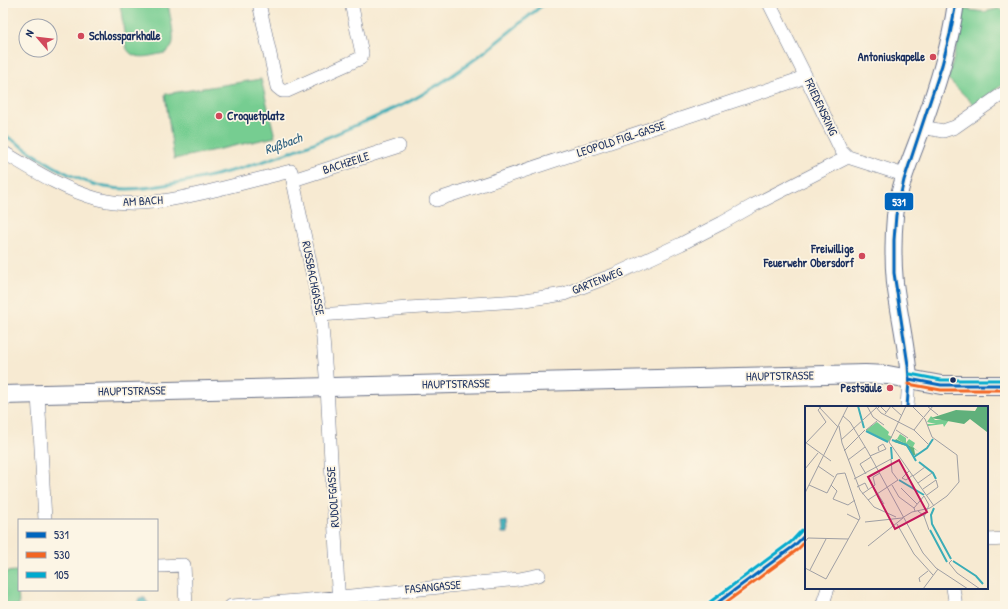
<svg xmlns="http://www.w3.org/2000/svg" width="1008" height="609" font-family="'Patrick Hand',sans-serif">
<rect width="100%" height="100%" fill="#fcf5e5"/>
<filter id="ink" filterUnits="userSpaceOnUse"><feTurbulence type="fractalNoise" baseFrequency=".025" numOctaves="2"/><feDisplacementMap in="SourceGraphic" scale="8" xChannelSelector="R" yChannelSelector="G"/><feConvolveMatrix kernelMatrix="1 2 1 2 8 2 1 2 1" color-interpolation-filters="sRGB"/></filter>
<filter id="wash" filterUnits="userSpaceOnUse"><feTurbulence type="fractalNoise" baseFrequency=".012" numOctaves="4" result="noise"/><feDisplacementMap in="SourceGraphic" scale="16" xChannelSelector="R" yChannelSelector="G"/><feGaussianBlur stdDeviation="0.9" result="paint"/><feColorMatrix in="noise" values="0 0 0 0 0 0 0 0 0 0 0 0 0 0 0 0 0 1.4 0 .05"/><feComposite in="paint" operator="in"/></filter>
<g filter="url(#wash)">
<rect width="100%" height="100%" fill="#f7ead2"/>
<path fill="#76cd91" stroke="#487e78" d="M120,3h48c1,10 8,34 4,43 -1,3 -4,5 -7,7 -13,2 -32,10 -39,-6z
M1001,8l4,5v70l-31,22 -26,-26 11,-41 3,-29 22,3z
M261,79l14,58 -101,22 -9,-65z
M17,571l2,35h-16v-34z"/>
<path fill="#3cadb7" stroke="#2c6e8a" d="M507,521l1,12h-6l-1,-11z
M139,598h6l2,4 6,4h-15l-1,-2z"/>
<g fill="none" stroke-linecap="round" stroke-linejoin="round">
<path stroke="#3cadb7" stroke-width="3" d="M3,134c32,20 64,45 102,53 22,4 44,1 66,-3 66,-10 129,-34 190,-61 22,-9 45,-18 65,-31 43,-25 80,-58 119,-89"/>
</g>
</g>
<g filter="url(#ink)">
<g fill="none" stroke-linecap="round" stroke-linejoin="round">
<defs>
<path id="minor" d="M259,3l18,84 5,4h5l74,-33 1,-5 -11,-50
M769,3l36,72 36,75 7,7 56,18
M922,127l21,4 12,-4 50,-35
M3,152c30,18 61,38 95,47 39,10 79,0 117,-9 25,-6 51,-13 76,-19l30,144 6,72 12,219
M293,180l106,-34
M436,200l361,-120 8,-5
M321,315l87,-7 111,-7 45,-7 52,-20 65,-30 41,-21 32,-18 94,-48
M38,394l7,126
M907,407l2,-28
M987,540l18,-1
M157,566l27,-1 2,41
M953,588l3,18
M231,606c96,-6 192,-18 288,-27l20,-4
M713,606l81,-60 12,-12
M822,606l6,-18"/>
<path id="tertiary" d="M909,379c-2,-32 -10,-64 -14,-96 -2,-22 -2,-45 0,-67 4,-32 17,-60 28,-90 14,-40 27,-80 33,-123"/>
<path id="secondary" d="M3,395l862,-21 23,1 53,10h64"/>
</defs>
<use href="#minor" stroke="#687087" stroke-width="14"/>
<use href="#tertiary" stroke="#687087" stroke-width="18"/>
<use href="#secondary" stroke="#687087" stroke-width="20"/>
<use href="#minor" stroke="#fff" stroke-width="13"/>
<use href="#tertiary" stroke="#fff" stroke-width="16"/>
<use href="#secondary" stroke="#fff" stroke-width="18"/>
<defs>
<path id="bus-1" d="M909,379l32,6h64
M907,407l2,-26 -1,-16 -14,-92v-33l2,-25 8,-35 38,-115 8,-31 6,-31
M713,606l81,-60 12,-12"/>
<path id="bus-2" d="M908,384l33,6h64
M721,606l76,-56 9,-9"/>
<path id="bus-3" d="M910,374l31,6h64
M710,602l81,-60 11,-12"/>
</defs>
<use href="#bus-1" stroke="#fcf5e5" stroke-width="6"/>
<use href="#bus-2" stroke="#fcf5e5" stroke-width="6"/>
<use href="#bus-3" stroke="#fcf5e5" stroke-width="6"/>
<use href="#bus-1" stroke="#0065bd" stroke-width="3"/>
<use href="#bus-2" stroke="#f26522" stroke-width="3"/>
<use href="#bus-3" stroke="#00a9ce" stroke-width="3"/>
</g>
</g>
<g fill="#d1495b" stroke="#fcf5e5" stroke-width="1.5">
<circle cx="81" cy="36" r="4"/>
<circle cx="933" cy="57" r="4"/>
<circle cx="219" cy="116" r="4"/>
<circle cx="862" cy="256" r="4"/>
<circle cx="890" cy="388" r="4"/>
</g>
<circle fill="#1b2f5e" stroke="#fcf5e5" stroke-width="1.5" cx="953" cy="380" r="3.5"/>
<g text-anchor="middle" stroke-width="3.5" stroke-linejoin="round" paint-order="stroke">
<g font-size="12" font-weight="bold" fill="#1b2f5e" stroke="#fcf5e5" text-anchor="end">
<text x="89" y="40" text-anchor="start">Schlossparkhalle</text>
<text x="925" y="61">Antoniuskapelle</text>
<text x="227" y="120" text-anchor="start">Croquetplatz</text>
<text x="854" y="253">Freiwillige<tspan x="854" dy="14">Feuerwehr Obersdorf</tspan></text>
<text x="882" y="392">Pestsäule</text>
</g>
<g font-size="12" fill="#1b2f5e" stroke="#fcf5e5">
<text transform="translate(821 107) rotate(65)" y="4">FRIEDENSRING</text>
<text transform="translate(621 139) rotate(-18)" y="4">LEOPOLD FIGL-GASSE</text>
<text transform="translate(346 163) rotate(-18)" y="4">BACHZEILE</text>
<text transform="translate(143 201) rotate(-3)" y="4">AM BACH</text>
<text transform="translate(313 278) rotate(79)" y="4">RUSSBACHGASSE</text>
<text transform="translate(597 281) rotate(-22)" y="4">GARTENWEG</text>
<text transform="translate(780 376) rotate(-1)" y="4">HAUPTSTRASSE</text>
<text transform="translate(456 384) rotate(-1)" y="4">HAUPTSTRASSE</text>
<text transform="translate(132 391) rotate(-1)" y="4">HAUPTSTRASSE</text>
<text transform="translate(333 497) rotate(-94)" y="4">RUDOLFGASSE</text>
<text transform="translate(433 587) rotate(-5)" y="4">FASANGASSE</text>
</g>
<g font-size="13" font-style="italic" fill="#275b7d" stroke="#fcf5e5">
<text transform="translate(283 143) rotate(-20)" y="5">Rußbach</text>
</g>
</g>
<g transform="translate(805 406)">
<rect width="183" height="183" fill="#f7ead2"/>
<path d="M126,10l4,4h14l-5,7 -1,-3 -15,2 -1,-2h9l-9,-2zM72,16l12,10 -1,3 4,2 -4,5 -22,-12zM95,28l6,4v5l3,-4 6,4 -2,4 6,5 -12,-8h-6l3,-1 -7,-4z" fill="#76cd91"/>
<path d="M173,0h10l-1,26 -17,-13 -6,5 -33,-6 25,-8 19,1zM91,33l18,9 1,6 3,-1 -5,3 -7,-10 -12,-4z" fill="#60b07b"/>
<path fill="none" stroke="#3cadb7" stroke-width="2" d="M53,0l6,22M61,25l22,11M87,34l15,5 9,16M86,41l1,12M109,51l13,-9 6,-9M114,56l14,11 3,6M94,74l25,15M129,102l-3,7 1,9 19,35M125,124l17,32M148,155l23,15 7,8"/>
<path fill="none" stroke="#9f9fa4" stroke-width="1" d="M13,0l20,21M62,0l6,11 11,8M70,0l6,7 33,17 15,15M101,0l-17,36 45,64M122,0l11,9M72,3l3,-3 6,6M80,8l6,-8 11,10M38,10l7,6 17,28 56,103 13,15 32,21M119,11l9,-11M34,20l3,17 18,47 14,17 22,10M61,24l11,-9M91,24l12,8M109,24l9,-12M36,34l35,-32M0,36l26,19M1,37l20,-21 -8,-12 4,-4M39,45l21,-21M65,50l16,-7 -3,-5 -5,3 1,4M43,54l17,-13M13,60l16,11M0,63l13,-16M104,65l-7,7 4,2 7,-5M61,68l-6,-10 11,-7M108,70l12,-9M49,73l37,-20 1,13 6,8 -30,20M113,77l14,-10M26,79l6,6 -4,8 15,6 7,-5M87,79l7,12 15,11M68,80l11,18M52,81l8,-4 3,6M96,82l16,16M118,83l13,-9 2,7 -11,8M0,87l43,-87M57,88l13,-9 -2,-8 7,-4M110,105l-1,-3 10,-12 5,9 -5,12M113,105l6,5 5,14M42,108l12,6M60,116l37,-4 10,-6 18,-4 17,-12 12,-14 -2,-27 -25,-18 -7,-18 -13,-13M92,118l17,30 19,21M0,136l3,-4 40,1M63,140l35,-28M147,154l-3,3 8,10 23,16M0,162l21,11 34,-61 -15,-45 -8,1 -10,19 -18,-8M5,164l16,-31M115,176l-1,-4 9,-7M118,183l15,-20"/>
<path fill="#c2185b" fill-opacity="0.15" stroke="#c2185b" stroke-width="2" d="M94,54l28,52 -32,17 -27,-52z"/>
<rect width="183" height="183" fill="none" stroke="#1b2f5e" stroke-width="2"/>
</g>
<rect stroke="#fcf5e5" stroke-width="1.5" x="884" y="192" width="30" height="19" rx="4" fill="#0065bd"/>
<g font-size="11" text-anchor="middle" font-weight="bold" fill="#fff">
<text x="899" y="206">531</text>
</g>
<rect width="1008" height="609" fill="none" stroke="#fcf5e5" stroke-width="16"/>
<rect x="18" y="519" width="140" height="72" fill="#fcf5e5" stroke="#a2a6af"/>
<rect x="26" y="532" width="20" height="6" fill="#0065bd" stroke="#a2a6af"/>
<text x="54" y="539" font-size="12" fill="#1b2f5e">531</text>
<rect x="26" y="552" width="20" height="6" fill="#f26522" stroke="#a2a6af"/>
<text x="54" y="559" font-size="12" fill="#1b2f5e">530</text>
<rect x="26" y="572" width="20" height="6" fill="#00a9ce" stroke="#a2a6af"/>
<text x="54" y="579" font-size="12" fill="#1b2f5e">105</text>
<g transform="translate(38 38) rotate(298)"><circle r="19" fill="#fcf5e5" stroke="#a2a6af"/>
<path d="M0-3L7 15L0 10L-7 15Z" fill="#d1495b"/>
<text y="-6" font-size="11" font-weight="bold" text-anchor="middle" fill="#1b2f5e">N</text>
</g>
</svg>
